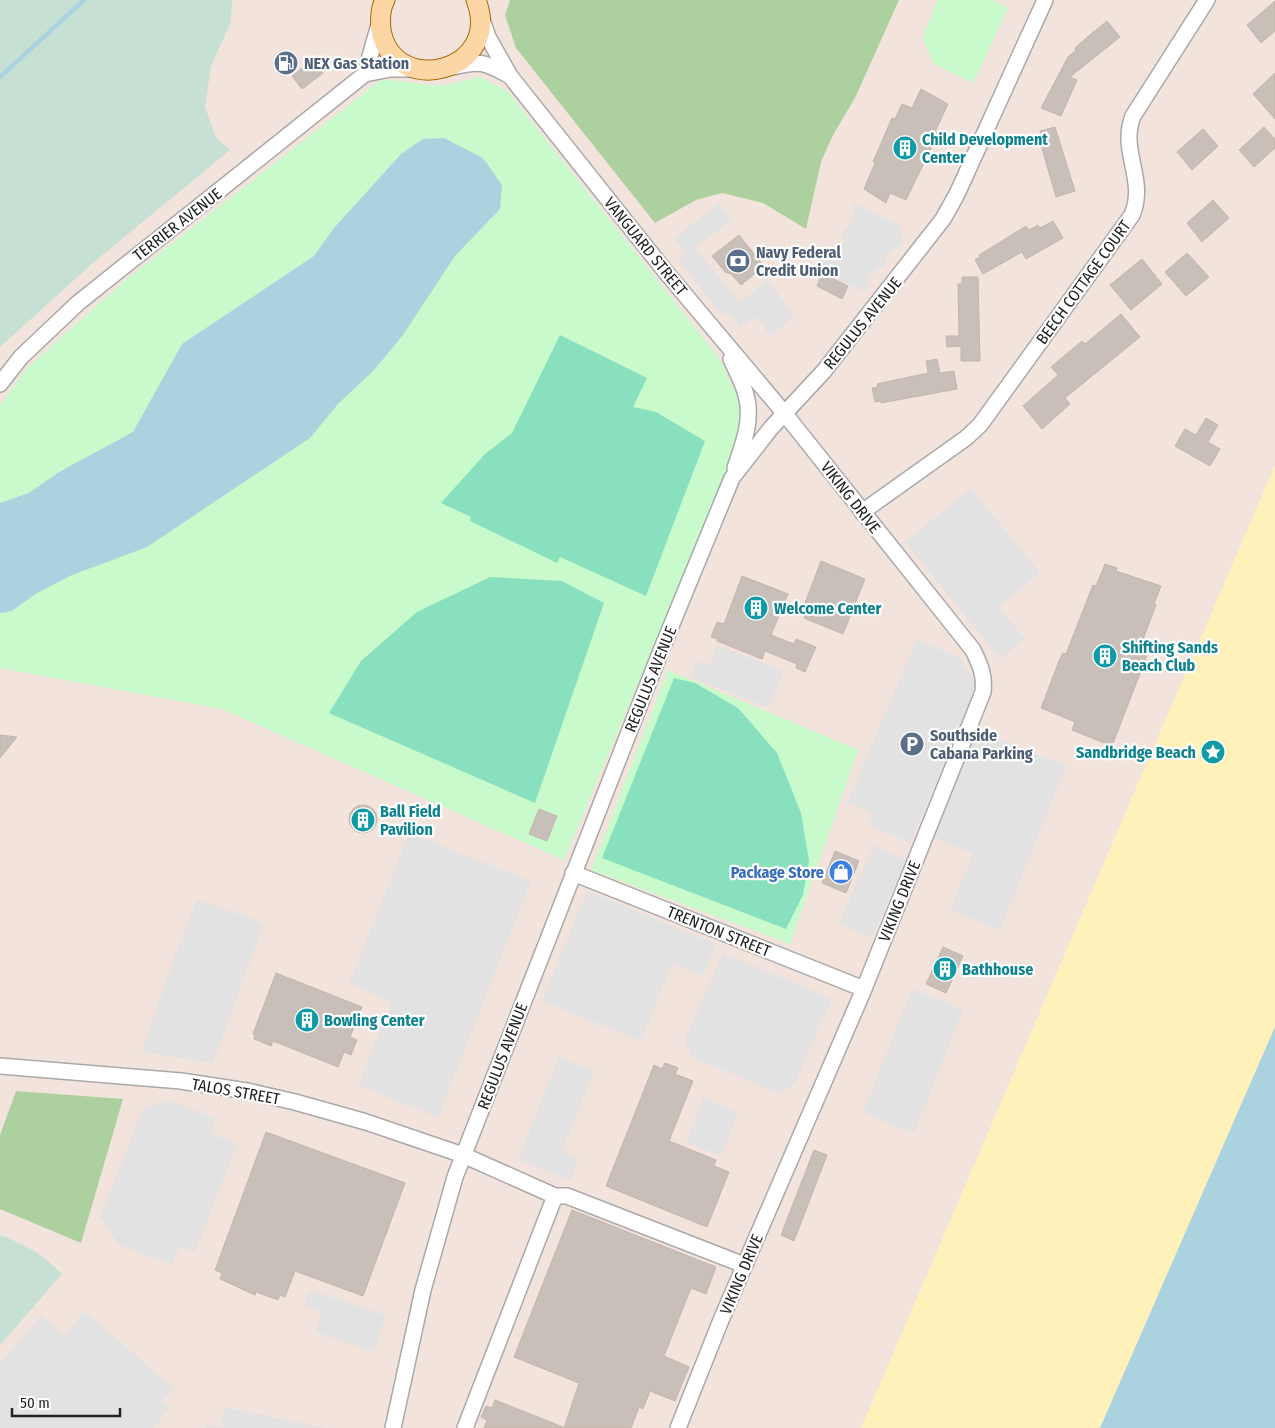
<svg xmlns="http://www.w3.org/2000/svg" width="1275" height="1428" font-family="'Fira Sans Condensed',sans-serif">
<rect width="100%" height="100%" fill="#f2efe9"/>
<path fill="#f3e3dd" d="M0,0h1275v1027l-175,401h-1100z"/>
<path fill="#add19e" d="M510,0h389l-44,98 -22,37 -12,27 -15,67 -43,-26 -41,-10 -26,7 -41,23 -139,-175 -11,-33z
M16,1091l107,8 -42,144 -81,-34v-74z"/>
<path fill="#c6e0d4" d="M0,0h232l-1,22 -20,44 -6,41 11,31 14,12 -136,112 -94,85z
M0,1235c24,9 44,20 62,39l-62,71z"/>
<path fill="#fff1ba" d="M1275,465v562l-175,401h-239z"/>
<path fill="#c8facc" d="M938,0h54l16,8 -35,75 -39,-19 -12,-26z
M480,77l27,14 212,267 23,49 -6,42 -172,411 -342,-151 -222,-41v-263l28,-38 100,-89 254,-199 58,7z
M668,670l190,80 -68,194 -199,-74z"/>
<path fill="#88e0be" d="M560,335l87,43 -14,29 23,5 49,29 -59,155 -86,-39 -3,6 -87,-42 1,-4 -30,-14 44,-49 27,-21z
M490,577l72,4 42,22 -69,200 -206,-90 32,-52 56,-49z
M674,678l21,5 43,25 39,45 24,60 8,48 -6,34 -17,34 -184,-71z"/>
<path fill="#e2e2e2" d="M718,203l14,17 -37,28 45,54 28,-22 26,35 -24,22 -13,-20 -17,11 -11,-16 -6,4 -45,-56 8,-6 -12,-15z
M854,203l46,22 2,19 -17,12 1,8 -17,10 -2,19 -49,-23v-11l27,-17 -4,-8 12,-13z
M971,488l69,85 -41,34 26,32 -25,20 -95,-117z
M917,639l43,19 17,28 -67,157 -43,-19 5,-11 -25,-10z
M717,645l66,26 -14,37 -79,-31 7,-16 13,5z
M977,730l89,36 -66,164 -50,-20 23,-56 -39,-16z
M409,833l122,48 -93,236 -80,-32 34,-84 -43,-17z
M874,845l32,15 -34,78 -33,-15z
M587,891l129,53 -13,32 -31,-12 -31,77 -99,-40z
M197,899l67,24 -51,140 -71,-11 30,-89z
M723,953l109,46 -38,86 -15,9 -87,-37 -7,-18z
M912,989l51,21 -49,123 -51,-20z
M559,1057l35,14 -32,81 16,7 -8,21 -52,-20z
M703,1098l35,14 -17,44 -35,-14z
M169,1100l47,19 -4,15 25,10 -42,108 -16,-6 -7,19 -53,-20 -19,-28 43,-109z
M309,1290l77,25 -12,37 -58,-20 6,-20 -18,-6z
M85,1311l89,78 -12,12 8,7 -17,20h-153v-65l42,-48 22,20z
M224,1407l101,21h-119v-4l15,3z"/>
<path fill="#aad3df" d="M444,138l39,20 19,27 -2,24 -45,47 -52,79 -29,35 -36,34 -28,34 -163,109 -75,28 -35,18 -25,18 -12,2v-110l29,-10 30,-21 74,-40 49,-88 132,-88 20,-28 68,-75 21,-14z
M1275,1027v401h-175z"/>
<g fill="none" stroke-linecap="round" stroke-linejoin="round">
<path stroke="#aad3df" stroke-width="4.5" d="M0,77l84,-77"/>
</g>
<path fill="#c7bfb8" stroke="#c4b6ab" d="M1275,1v30l-14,12 -14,-18z
M1107,21l13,16 -50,40 7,3 -16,36 -20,-8 27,-51 8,-7 -1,-2 10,-9z
M313,60l10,13 -21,16 -10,-13z
M1275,73v46l-22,-25z
M921,89l27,15 -13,28 3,2 -32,66 -16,-7 -4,10 -22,-14 11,-26 -2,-1 19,-44 3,1 7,-15 10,4z
M1055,127l20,64 -19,6 -17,-59 3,-1 -2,-6z
M1264,127l11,12v9l-21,19 -15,-17z
M1203,129l15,17 -26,24 -15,-18z
M1213,200l16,18 -27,24 -15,-19z
M1053,221l10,17 -37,21 -4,-7 -39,22 -8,-14 5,-3 -1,-2 47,-29 3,4 9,-5 2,3z
M739,235l25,31 -23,19 -10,-11 -6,-2 -13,-16z
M1187,253l22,24 -23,19 -21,-24z
M1142,259l20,25 -31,26 -21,-25z
M822,273l26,13 -6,13 -25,-13z
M962,277h16l2,84h-19v-15l-14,1 -1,-11h13l-1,-52h4z
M1121,314l19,23 -75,61 5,6 -28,25 -19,-23 35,-31 -7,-8 31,-26 3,3z
M937,359l3,14 14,-2 3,18 -76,14v-2l-6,1 -3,-14 6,-1 -1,-3 51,-11 -2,-12z
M1206,418l12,7 -10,17 12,7 -10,17 -35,-20 10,-17 11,6z
M821,561l44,18 -22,55 -39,-16 5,-13 -4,-2z
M1105,564l12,4 -1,3 45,15 -7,18 2,1 -17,45 9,3 -36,93 -40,-16 3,-8 -34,-14 18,-47 4,-8 3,1 27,-69 3,1z
M742,576l46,18 -17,41 23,9 2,-5 20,8 -11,25 -9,-4 1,-4 -32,-13 -3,8 -45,-18 1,-2 -7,-2 6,-15 7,2z
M0,735l17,2 -17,21z
M349 819a14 14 0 1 1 28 0a14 14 0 1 1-28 0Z
M539,809l18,7 -10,25 -18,-7z
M835,851l24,10 -13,32 -24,-10z
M943,947l20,9 -17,37 -20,-9z
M276,973l86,34 -12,30 7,3 -6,15 -7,-3 -6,15 -65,-26 -2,5 -17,-7 1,-4 -2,-1z
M665,1063l13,5 -3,6 18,7 -24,60 47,19 -2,6 15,6 -22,55 -101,-41 48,-121 8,4z
M266,1132l139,51 -42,113 -68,-25 -10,26 -5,-2 -2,5 -22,-8 -1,3 -35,-16 2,-6 -7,-3z
M814,1150l13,5 -33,86 -13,-6z
M572,1210l144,57 -10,27 -15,-6 -27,68 25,11 -14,34 -25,-10 -7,18 -4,-2 -8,21h-67l15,-45 -65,-26z
M495,1400l68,27v1h-79l3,-8 -6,-3 5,-11 6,2z"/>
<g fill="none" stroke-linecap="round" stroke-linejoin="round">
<defs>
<path id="minor" d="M481,17l7,20 22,39 155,195 120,143 188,236c7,15 12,25 10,42l-119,297 -143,331 -43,108
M453,67c27,-7 32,-5 57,9
M365,74l15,-53
M731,359c5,11 12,24 15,36 7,25 -3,49 -11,73
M0,384l21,-27 57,-54 287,-229 25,-5h26
M862,512l104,-74 14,-13 152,-210c15,-36 -13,-64 1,-99l74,-116
M573,873l291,116
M0,1066l181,15 66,10 48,11 71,20 97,33 92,41 -90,232
M555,1196h12l177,69
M393,1428l30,-138 32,-113 207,-529 70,-170 39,-50 53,-57 119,-152 14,-25 88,-194"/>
<path id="major" d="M385,0c-5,9 -5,20 -4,30 12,69 123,42 95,-30"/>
</defs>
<use href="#minor" stroke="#a9a9a9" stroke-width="18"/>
<use href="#major" stroke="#a06b00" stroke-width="21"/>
<use href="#minor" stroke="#fff" stroke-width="15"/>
<use href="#major" stroke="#fcd6a4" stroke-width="19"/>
</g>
<defs>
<symbol id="fuel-disc" viewBox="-11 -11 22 22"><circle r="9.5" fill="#5c6f8a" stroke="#fff"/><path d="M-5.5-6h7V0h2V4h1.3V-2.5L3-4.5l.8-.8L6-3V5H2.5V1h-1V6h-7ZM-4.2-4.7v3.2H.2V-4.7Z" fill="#fff"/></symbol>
<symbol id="building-disc" viewBox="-11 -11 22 22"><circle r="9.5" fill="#0f9aa8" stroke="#fff"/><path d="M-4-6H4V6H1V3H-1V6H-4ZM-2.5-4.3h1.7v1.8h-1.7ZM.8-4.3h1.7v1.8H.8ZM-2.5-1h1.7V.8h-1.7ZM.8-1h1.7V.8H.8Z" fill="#fff"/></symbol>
<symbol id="bank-disc" viewBox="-11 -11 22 22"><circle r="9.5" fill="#5c6f8a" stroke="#fff"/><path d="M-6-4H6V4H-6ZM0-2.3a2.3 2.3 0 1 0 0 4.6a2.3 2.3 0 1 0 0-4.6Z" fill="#fff"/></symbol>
<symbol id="parking-disc" viewBox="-11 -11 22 22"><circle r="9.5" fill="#5c6f8a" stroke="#fff"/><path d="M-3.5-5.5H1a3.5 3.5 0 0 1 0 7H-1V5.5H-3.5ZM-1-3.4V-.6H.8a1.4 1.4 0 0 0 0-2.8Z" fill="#fff"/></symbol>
<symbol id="sight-disc" viewBox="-11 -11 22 22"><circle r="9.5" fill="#0f9aa8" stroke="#fff"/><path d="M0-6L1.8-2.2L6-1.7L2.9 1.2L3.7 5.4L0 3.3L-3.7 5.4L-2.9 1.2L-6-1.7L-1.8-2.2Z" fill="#fff"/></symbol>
<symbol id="shop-disc" viewBox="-11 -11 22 22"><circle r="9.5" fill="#3f7fe0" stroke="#fff"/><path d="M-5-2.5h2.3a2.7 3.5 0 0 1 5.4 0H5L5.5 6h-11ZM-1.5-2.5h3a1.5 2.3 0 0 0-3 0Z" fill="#fff"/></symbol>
</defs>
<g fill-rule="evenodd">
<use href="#fuel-disc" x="272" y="49" width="28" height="28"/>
<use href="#building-disc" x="891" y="134" width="28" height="28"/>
<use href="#bank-disc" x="724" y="247" width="28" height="28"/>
<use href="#building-disc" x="742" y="594" width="28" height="28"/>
<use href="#building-disc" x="1091" y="642" width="28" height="28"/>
<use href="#parking-disc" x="898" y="730" width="28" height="28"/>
<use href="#sight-disc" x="1199" y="738" width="28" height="28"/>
<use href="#building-disc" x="349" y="806" width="28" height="28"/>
<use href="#shop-disc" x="827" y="858" width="28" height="28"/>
<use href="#building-disc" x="931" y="955" width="28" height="28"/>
<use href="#building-disc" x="293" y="1006" width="28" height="28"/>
</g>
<g text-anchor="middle" stroke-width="4.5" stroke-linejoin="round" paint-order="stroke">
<g font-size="16" font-weight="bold" fill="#4e5e75" stroke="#fff" text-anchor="start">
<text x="304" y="69">NEX Gas Station</text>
<text x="756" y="258">Navy Federal<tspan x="756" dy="18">Credit Union</tspan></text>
<text x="930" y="741">Southside<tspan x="930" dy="18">Cabana Parking</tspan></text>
</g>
<g font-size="16" font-weight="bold" fill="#0d838f" stroke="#fff" text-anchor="start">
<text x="922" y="145">Child Development<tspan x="922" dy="18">Center</tspan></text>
<text x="774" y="614">Welcome Center</text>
<text x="1122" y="653">Shifting Sands<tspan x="1122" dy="18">Beach Club</tspan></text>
<text x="1196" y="758" text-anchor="end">Sandbridge Beach</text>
<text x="380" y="817">Ball Field<tspan x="380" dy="18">Pavilion</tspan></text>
<text x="962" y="975">Bathhouse</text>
<text x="324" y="1026">Bowling Center</text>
</g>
<g font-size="16" fill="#222" stroke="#fff">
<text transform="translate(177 224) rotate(-38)" y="6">TERRIER AVENUE</text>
<text transform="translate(646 246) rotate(51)" y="6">VANGUARD STREET</text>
<text transform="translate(1083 282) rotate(-54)" y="6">BEECH COTTAGE COURT</text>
<text transform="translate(862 323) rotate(-51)" y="6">REGULUS AVENUE</text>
<text transform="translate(851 497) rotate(52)" y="6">VIKING DRIVE</text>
<text transform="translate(650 679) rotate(-68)" y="6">REGULUS AVENUE</text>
<text transform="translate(899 901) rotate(-68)" y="6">VIKING DRIVE</text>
<text transform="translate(719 931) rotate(22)" y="6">TRENTON STREET</text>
<text transform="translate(502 1056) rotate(-69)" y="6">REGULUS AVENUE</text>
<text transform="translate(236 1091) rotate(10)" y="6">TALOS STREET</text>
<text transform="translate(741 1274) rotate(-67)" y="6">VIKING DRIVE</text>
</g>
<g font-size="16" font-weight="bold" fill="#366cbe" stroke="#fff" text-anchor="end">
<text x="824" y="878">Package Store</text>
</g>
</g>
<path d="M12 1408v8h108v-8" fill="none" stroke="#222222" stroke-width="2.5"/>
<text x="20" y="1408" font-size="15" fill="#222222" stroke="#ffffff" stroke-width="4" paint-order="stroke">50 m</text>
</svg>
